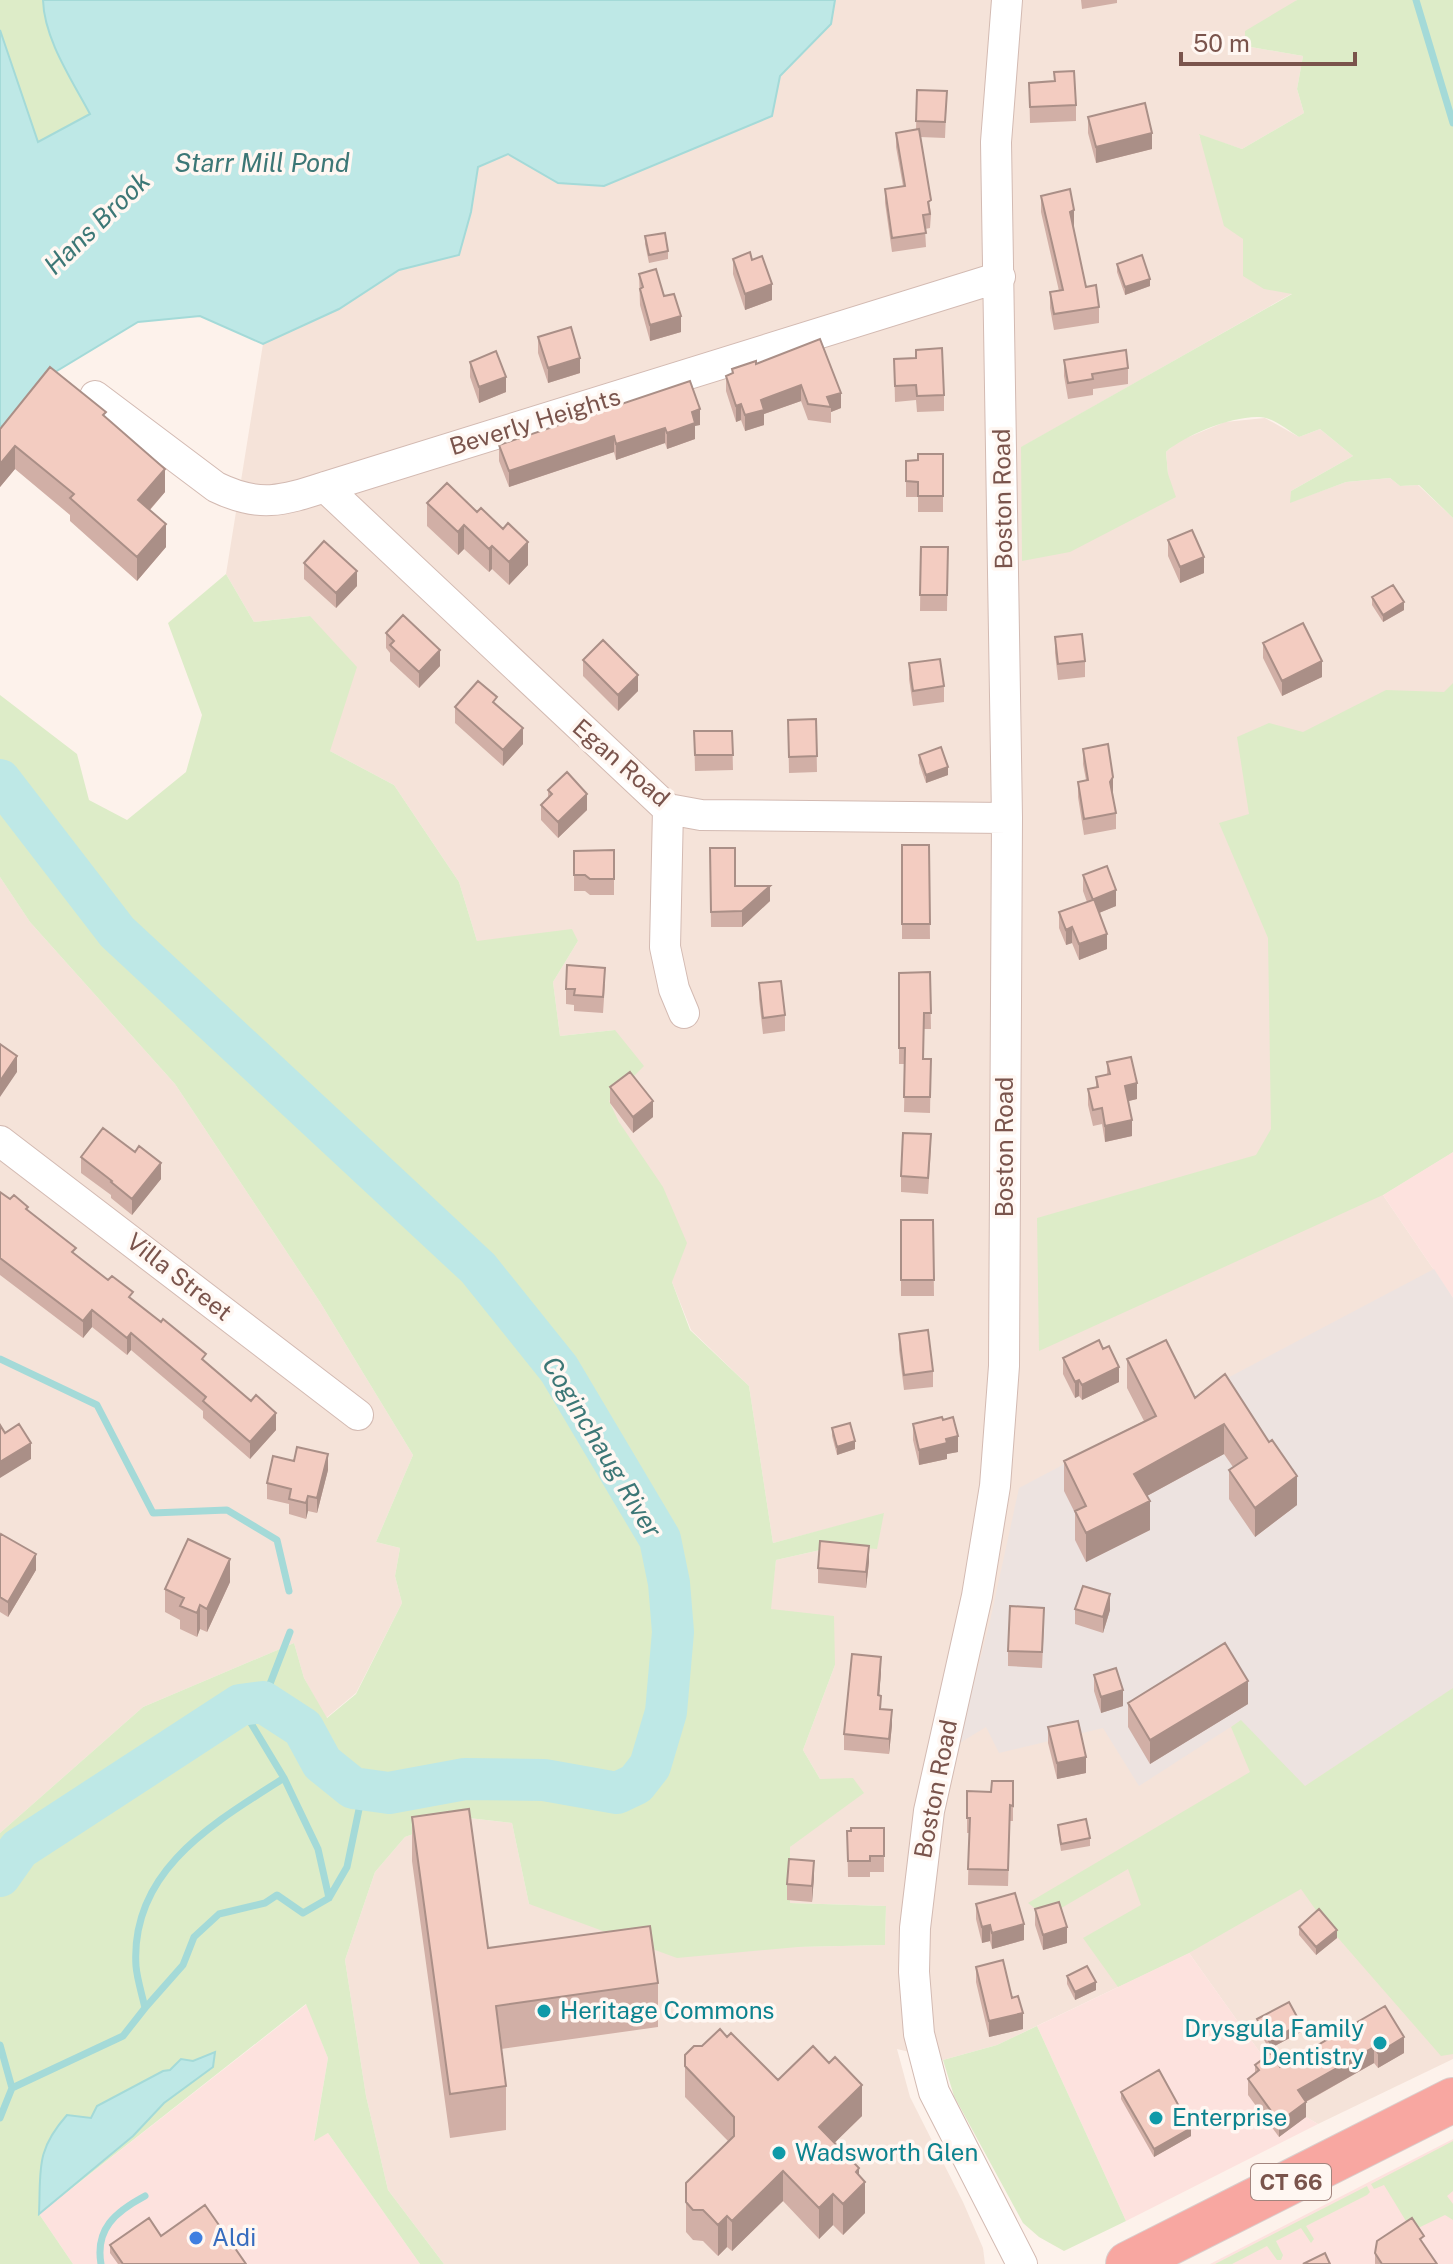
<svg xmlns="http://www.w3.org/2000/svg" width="1453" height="2264" font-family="'Public Sans',sans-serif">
<rect width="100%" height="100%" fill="#fdf2eb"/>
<path fill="#f5e3d9" d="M835,0h462l-52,46 58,10 -6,33 7,24 -62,36 -43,-14 44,104v36l50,18 -271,154 146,27 -2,-22 13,-11 46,-19 40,-4 34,19 21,-8 33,27 -62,35v11l55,-20 44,-4 10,8 18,-1 35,33v634l-70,43 70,103v761l-135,65 -12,-7 -117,-164 -192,92 -54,15 -46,-11 13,48 53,105 20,46 2,16h-541l-56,-74 -22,-94 -21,-136 30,-88 30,-35 55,-20 52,6 17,81 269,43 87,-2 1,-39 -96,-3v-56l63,-68h-33l-17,-29 32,-85 -65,-55 6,-50 62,-14 46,-32 -111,29 -24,-157 -58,-56 -19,-48 -53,-160 -11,-21 7,-71 -55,6 -7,-54 25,-41h-101l-18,-59 -65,-97 -64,-34 -20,-135 -56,6 -28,-48 37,-230 76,-35 60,-39 60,-15 12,-43 7,-45 30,-13 50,29 46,3 168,-70 8,-40 51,-52z
M0,877l30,45 145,162 145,218 93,153 -37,87 24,6 -5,28 7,27 -46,90 -30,25 -22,-40 -10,-35 -151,64 -143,126z"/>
<path fill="#fde2de" d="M1453,1152v146l-70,-103z
M1189,1953l117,164 12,7 -192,97 -89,-195z
M307,2004l21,54 -14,82 14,-7 92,131h-347l-34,-50z
M1453,2139v125h-243l157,-81z"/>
<path fill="#ede3e0" d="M1434,1269l19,29v390l-148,98 -65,-65 -101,65 -36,-58 -104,25 -13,-26 -28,17 32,-123 29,-133z"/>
<path fill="#ddecc8" d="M0,0h43c1,40 29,80 47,114l-52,28 -38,-109z
M1297,0h156v518l-34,-33 -19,1 -10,-8 -44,4 -56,21 1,-12 62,-35 -33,-27 -21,8c-10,-6 -22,-16 -33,-19 -25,-6 -82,17 -100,34l2,22 8,23 -106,55 -48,9 -1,-114 271,-153 -28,-5 -21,-13v-37l-19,-13 -25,-92 43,15 62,-36 -7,-24 6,-33 -58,-10v-15z
M226,574l28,48 56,-6 47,51 -27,84 64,34 65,97 18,59 95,-12 6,12 -25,41 7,54 55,-6 29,36 -35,35 10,21 44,65 24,56 -15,39 18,48 59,56 24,157 111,-30 -7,36 -39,-3 -62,14 -5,49 63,7 1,49 -32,85 17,29 33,-1 11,15 -74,54v56l96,3 -1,39 -87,2 -121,11 -148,-54 -17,-81 -52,-6 -55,20 -30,35 -30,88 21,136 22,94 56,74h-24l-92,-131 -14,8 14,-83 -22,-54 -267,210 34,50h-73v-431l143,-126 151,-64 10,35 23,40 29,-24 46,-91 -7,-27 5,-28 -24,-6 37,-87 -93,-153 -145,-218 -145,-162 -30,-45v-182l77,59 12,46 38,20 59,-48 16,-57 -34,-92z
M1453,683v469l-70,43 -344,156 -2,-133 219,-63 15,-26 -3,-191 -49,-115 30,-9 -12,-77 32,-14 34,9 83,-42 58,2z
M1453,1688v366l-12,2 -116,-133 -24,-34 -112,64 -71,34 -35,-49 58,-33 -13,-36 -82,48 -18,-14 222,-131 -19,-45 10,-7 64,66z
M1037,2026l89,195 -62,30 -25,-14 -16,-14 -69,-127 -11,-36 54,-15z
M1453,2141v50l-6,5 6,8v16l-8,-5 -33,16 -28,-46 -10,4 -3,-5z
M1367,2186l3,6 -3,3 -61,31 8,13 -3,4 -10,-15 -25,13 7,14 -2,5h-4l-10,-14 -35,18h-17z"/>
<path fill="#bee8e6" stroke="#a4dad8" stroke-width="2" d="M43,0h792l-4,24 -51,52 -8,40 -168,70 -46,-3 -50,-29 -30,13 -7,45 -12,43 -60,15 -60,39 -76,35 -63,-28 -62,6 -96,58 -28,46h-14v-396l38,112 52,-28c-18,-34 -46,-75 -47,-114z
M215,2052l-2,15 -49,36 -31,33 -94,78c2,-44 -4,-63 28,-99l24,3 6,-12 66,-35 7,-1 11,-11 12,2z"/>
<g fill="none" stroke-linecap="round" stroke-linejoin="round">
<path stroke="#a4dad8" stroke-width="7" d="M1416,0l37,123
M0,1359l97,46 56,108 74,-3 50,30 12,51
M263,1702l27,-70
M284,1778l34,71 11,49
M145,2008l38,-43 11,-28 25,-23 46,-11 12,-8 26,18 26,-15 18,-31 16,-77
M0,2045l12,43
M0,2118l12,-30 111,-52 22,-28c-3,-14 -8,-29 -9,-42 -6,-96 78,-143 148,-188l-44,-73
M101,2264c-6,-35 14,-52 44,-68"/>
<path stroke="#bee8e6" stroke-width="42" d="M0,780l117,152 361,336 81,101 101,170 9,44 4,49 -7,80 -16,54 -14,18 -19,9 -73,-13 -79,-1 -76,14 -36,-5 -31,-25 -19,-35 -40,-26 -23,3 -221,144 -19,27"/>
<defs>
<path id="minor" d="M1007,0l-11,142 11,676 -3,548 -9,120 -18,110 -48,215 -14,117 -1,44 5,62 15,58 88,172
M95,396l121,91c43,21 66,14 109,0l675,-210
M325,487l343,322 33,6 306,3
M668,809l-3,138 9,42 10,24
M0,1141l358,274"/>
<path id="highway" d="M1128,2264l325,-164"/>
</defs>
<use href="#minor" stroke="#d3bab2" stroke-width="32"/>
<use href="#highway" stroke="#dacfcd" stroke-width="46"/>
<use href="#minor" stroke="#fff" stroke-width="30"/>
<use href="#highway" stroke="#f8a7a1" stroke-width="44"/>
</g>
<path fill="#d1afa6" d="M1081,0h36v3l-35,6z
M1054,72l22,33v16l-46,2 -1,-40 25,-2z
M917,90l30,1 -2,47 -25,-1 11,77 -1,14 -5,1 1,18 -34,5 -7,-49v-14l18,-3 -7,-39v-14l20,-3z
M1088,117l64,32 -56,14 -8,-30z
M1041,196l33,30h-1l13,61 13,20v16l-45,7 -4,-22v-16l9,-1 -18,-79z
M645,236l23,15v8l-19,4 -4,-19z
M733,259l19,1 20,40 -27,10 -12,-36z
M1117,264l33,22 -25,9 -8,-23z
M639,274l25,22 17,36 -31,9 -10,-36z
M538,337l42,36 -32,10 -10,-30z
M820,339l21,69 -10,4v11l-23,-3 -7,-19 -37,13v11l-19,6 -4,-11 -5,2 -10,-31v-15l6,-2v-5l24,-5z
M894,359l50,36v16l-27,1 -1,-12 -21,2z
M1064,360l64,8v16l-35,5v6l-25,4 -4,-23z
M470,362l36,30 -27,11 -9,-26z
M106,418l59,74 -15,18 16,37 -29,34 -67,-60v-6l-55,-46 -15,18v-58z
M700,425l-5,1v13l-28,10 -2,-6 -49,17 -2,-8 -105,35 -10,-26v-16z
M943,454v58h-25v-15h-12v-36l12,-1z
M427,503l101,62 -19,20 -17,-16 -3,3 -25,-23 -6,6 -31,-29z
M1168,540l36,33 -24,10 -12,-27z
M921,547h27l-1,64h-27z
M304,563l53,23 -21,22 -32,-29z
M1372,597l32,13 -21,12 -11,-17z
M386,633l54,33 -21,22 -29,-27v-8l-4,-5z
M1055,637l30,24v16l-27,3 -3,-27z
M1263,643l59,34 -40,19 -19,-38z
M583,660l55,31 -20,20 -35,-35z
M909,663l35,23v16l-31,4 -4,-27z
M497,706l26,38 -20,22 -48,-43v-16z
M816,719l1,53 -28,1 -1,-53z
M694,731h38l1,39 -38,1z
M1083,749l30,44 -1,1 4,19v16l-32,6 -6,-38v-15l8,-2 -3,-16z
M919,755l29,20 -22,8 -7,-20z
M548,790l39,20 -29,28 -17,-18v-15l7,-6z
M902,845h27l1,94h-28z
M710,848l25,38 35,15 -28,26h-31z
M614,850v45h-24l-5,-4h-11v-40z
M1083,875l33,31 -17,7 8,36 -28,11 -7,-17 -6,2 -7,-17v-16l28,-10 -4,-11z
M930,972l1,57h-7l-1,30h8l-1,54 -26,-1 1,-48h-6v-91z
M759,983l26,32v16l-22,3 -4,-35z
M605,984l-2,29 -29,-2v-6l-8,-1v-15z
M1107,1062l30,37 -9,2 4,35 -27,6 -3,-18 -9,2 -5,-21v-16l8,-1v-11l11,-2z
M610,1087l43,30 -20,16 -23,-30z
M931,1149l-3,45 -27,-2v-16z
M81,1157l80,22 -29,36 -21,-17v-3l-30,-22z
M0,1192l28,19 48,44 57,45 73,62 70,68 -26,29 -47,-41v-7l-72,-61 -4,5 -35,-28 -9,11 -83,-63z
M901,1220h32l1,76h-33z
M899,1334l34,37v16l-29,3 -5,-40z
M1063,1358l56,24 -37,18 -3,-4 -4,2 -12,-24z
M1127,1359l68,39 30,-24 72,131 -42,32 -26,-38v-29l4,-3 -9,-13 -77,42 3,34 -64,32 -11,-22v-27l-11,-22v-30l80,-40 -17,-33z
M943,1420l15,32 -11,2v5l-28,6 -6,-25v-16z
M832,1428l23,21 -18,6 -5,-19z
M328,1470l-11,43 -9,-2 -2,8 -17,-5v-10l-22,-5v-16z
M0,1536l36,34 -28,47 -8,-5z
M869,1562l-3,26 -48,-5v-15z
M230,1582l-23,50 -7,-3 -3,8 -17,-8v-9l-15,-8v-23z
M1075,1609l35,1 -7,23 -28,-9z
M1044,1624l-2,44 -34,-2v-15z
M881,1672l-2,23 2,14 11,16 -3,29 -45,-4v-16z
M1094,1675l29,31 -22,7 -7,-22z
M1128,1703l120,1 -98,60 -22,-37z
M1048,1727l38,46 -29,6 -9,-36z
M1013,1781v40h-3l-2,65 -40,-1 1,-52h-2v-42l24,1z
M412,1817l76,131 170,35v44l-157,22 5,37v44l-56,8 -38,-277z
M1058,1825l32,13v8l-29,5 -3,-19z
M884,1828v44h-14v5h-22l-1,-46z
M814,1877l-2,25 -25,-2v-16z
M976,1904l48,36 -32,9 -2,-8 -8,2 -6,-24z
M1035,1909l32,34 -24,7 -8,-25z
M1299,1927l38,11 -21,17 -17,-20z
M976,1967l36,31 11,31 -34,8 -13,-55z
M1067,1976l29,14 -21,10 -8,-16z
M1385,2006l19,47 -26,15 -4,-5 -68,39v15l-27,20 -31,-42v-16l7,-6v-8l25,2z
M1257,2019l44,13 -32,17 -12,-22z
M727,2037l51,43 84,36 -28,27 25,33 6,37 -22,22 -10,-10 -14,14 -36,-38 -51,50 -5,-4 -9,9 -15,-15 -10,-1 -7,-8v-49l42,-42 -43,-44v-42l17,-9z
M1121,2092l70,44 -37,21 -33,-58z
M161,2236l85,28h-128l-8,-11v-8z
M1424,2246l13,18h-62v-11z"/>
<path fill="#aa8f87" d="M1152,133v16l-56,14v-16z
M1074,210v16l-4,1v-15z
M1150,279v7l-25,9v-8z
M772,284v16l-27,10v-16z
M681,316v16l-31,9v-16z
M580,358v15l-32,10v-15z
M506,377v15l-27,11v-16z
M801,385v16l-37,13v11l-19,6v-16l16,-15z
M841,393v15l-10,4v-5l-4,-10z
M741,404v16l-5,2v-16z
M700,409v16l-5,1v13l-28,10v-16l25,-21z
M665,428v15l-49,17v-16z
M614,436v16l-105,35v-16z
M15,446v23l-15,18v-23z
M165,469v23l-27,31v-23z
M166,524v23l-29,34v-24z
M464,525v24l-6,6v-23z
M528,542v23l-19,20v-23z
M492,546v23l-3,3v-23z
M1204,557v16l-24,10v-16z
M357,571v15l-21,22v-15z
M1404,602v8l-21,12v-7z
M440,650v16l-21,22v-16z
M1322,661v16l-40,19v-15z
M638,675v16l-20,20v-16z
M523,728v16l-20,22v-16z
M948,767v8l-22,8v-8z
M1113,777v16l-3,5v-16z
M587,794v16l-29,28v-16z
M770,886v15l-28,26v-16z
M1116,890v16l-22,9v-16z
M1072,927v16l-6,2v-15z
M1107,934v15l-28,11v-16z
M17,1056v16l-17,25v-16z
M1137,1083v16l-12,3v-16z
M653,1101v16l-20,16v-16z
M1132,1120v16l-27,6v-16z
M161,1163v16l-29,36v-16z
M92,1310v17l-9,11v-17z
M131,1333v17l-4,5v-17z
M1119,1367v15l-37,18v-15z
M1079,1380v16l-4,2v-16z
M276,1413v17l-26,29v-17z
M1224,1424v30l-90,49v-29z
M958,1436v16l-11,2v5l-28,6v-15l27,-11z
M855,1441v8l-18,6v-8z
M31,1443v16l-31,19v-16z
M328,1454v16l-11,43v-15z
M1297,1476v29l-42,32v-29z
M308,1496v15l-2,8v-16z
M1150,1501v29l-64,32v-29z
M869,1546v16l-3,26v-16z
M36,1554v16l-28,47v-15z
M230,1559v23l-23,50v-23z
M1110,1594v16l-7,23v-16z
M200,1605v24l-3,8v-24z
M881,1657v15l-3,39v-16z
M1248,1681v23l-98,60v-24z
M1123,1690v16l-22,7v-16z
M892,1710v15l-3,29v-15z
M1086,1757v16l-29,6v-16z
M814,1861v16l-2,25v-16z
M1024,1924v16l-32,9v-16z
M990,1925v16l-8,2v-16z
M1067,1927v16l-24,7v-15z
M1337,1930v8l-21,17v-8z
M1096,1982v8l-21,10v-8z
M1023,2013v16l-34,8v-16z
M1301,2024v8l-32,17v-8z
M1404,2037v16l-26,15v-15z
M1374,2047v16l-76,43v-16z
M862,2085v31l-43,42v-31z
M1306,2102v15l-27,20v-15z
M1191,2128v8l-37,21v-8z
M859,2168v20l6,-6v31l-22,22v-31l13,-32z
M783,2171v30l-51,50v-30z
M833,2194v31l-14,14v-31z
M727,2216v31l-9,9v-31z"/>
<path fill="#f3ccc1" stroke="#aa8f87" stroke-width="2" d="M1074,71l2,34 -46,2 -1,-24 26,-2 -1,-9z
M917,90l30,1 -2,31 -29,-1z
M1145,103l7,30 -56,14 -8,-30z
M919,129l12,71 -3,2 2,12 -7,1 3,18 -34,5 -7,-49 20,-3 -9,-53z
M1070,189l4,21 -4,2 16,75 10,-2 3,22 -45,7 -4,-22 13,-2 -22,-94z
M665,233l3,18 -19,4 -4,-19z
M750,252l2,8 10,-4 10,28 -27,10 -12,-35z
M1142,255l8,24 -25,8 -8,-23z
M656,269l8,27 10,-2 7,22 -31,9 -10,-36 3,-2 -4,-13z
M571,327l9,31 -32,10 -10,-31z
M820,339l21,54 -14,4 4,10 -23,-3 -7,-19 -40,15 3,10 -19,5 -4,-11 -5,2 -10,-30 7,-3 -1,-4 24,-8v3z
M942,348l2,47 -27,1 -1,-11 -21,1 -1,-27 22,-1v-8z
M1126,350l2,18 -36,6 1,5 -25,4 -4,-23z
M496,351l10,26 -27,10 -9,-25z
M50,367l56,45 -3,3 62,54 -27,31 28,24 -29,33 -67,-59 4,-4 -59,-48 -15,18v-35z
M690,381l10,28 -8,3 3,11 -28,10 -2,-5 -49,16 -2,-8 -105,35 -10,-26z
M918,454h25v42h-25v-14l-12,-1v-20l12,-1z
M447,483l30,29 4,-4 22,21 5,-6 20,19 -19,20 -17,-16 -3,3 -25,-24 -6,7 -31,-29z
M1192,530l12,27 -24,10 -12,-27z
M324,541l33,30 -21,22 -32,-30z
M921,547h27l-1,48h-27z
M1393,585l11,17 -21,13 -11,-18z
M403,615l37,35 -21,22 -29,-27 4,-4 -8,-8z
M1303,623l19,38 -40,20 -19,-38z
M1082,634l3,27 -27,3 -3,-27z
M603,640l35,35 -20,20 -35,-35z
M940,659l4,27 -31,5 -4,-28z
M478,681l19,16 -4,5 30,26 -20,22 -48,-43z
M816,719l1,37 -28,1 -1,-37z
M694,731h38l1,24h-38z
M1108,744l5,33 -3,5 6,31 -32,6 -6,-37 10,-2 -5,-31z
M941,747l7,20 -22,8 -7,-20z
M567,772l20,22 -29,28 -17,-17 11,-11 -4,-4z
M902,845h27l1,79h-28z
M710,848h25v38h35l-28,25 -31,1z
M614,850v29h-24l-5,-4h-11v-24z
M1107,866l9,24 -22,9 13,35 -28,10 -7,-17 -6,3 -7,-18 34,-12 -10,-25z
M567,965l38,3 -2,29 -29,-2 1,-6h-9z
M930,972l1,41h-7l-1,46h8l-1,38h-26l1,-49h-6v-75z
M781,981l4,34 -22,3 -4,-35z
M0,1044l17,12 -17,25z
M1131,1057l6,26 -12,3 7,34 -27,6 -3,-18 -9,2 -5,-21 10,-2 -2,-10 14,-3 -3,-12z
M630,1072l23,29 -20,16 -23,-30z
M103,1128l32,24 4,-6 22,17 -29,36 -21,-17 1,-1 -31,-24z
M903,1133l28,1 -3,44 -27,-2z
M0,1192l10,7 4,-4 14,12 -2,2 50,39 -4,4 36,28 4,-4 21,16 -4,5 32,25 2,-3 43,35 -4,5 49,42 5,-6 20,18 -26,29 -47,-41 3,-4 -75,-64 -4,5 -35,-28 -9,11 -83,-63z
M901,1220h32l1,60h-33z
M928,1330l5,41 -29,4 -5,-41z
M1099,1340l4,9 6,-3 10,21 -37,18 -3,-5 -4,2 -12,-24z
M1166,1340l29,58 30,-24 44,68 3,-2 25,36 -42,32 -26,-38 18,-12 -23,-34 -90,50 16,27 -64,32 -11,-22 11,-5 -22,-45 92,-45 -29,-57z
M942,1417l1,3 10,-3 5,19 -12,3 1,4 -28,7 -6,-26z
M850,1423l5,18 -18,6 -5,-19z
M19,1424l12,19 -31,19v-37l5,8z
M297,1447l31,7 -11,44 -9,-2 -2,7 -17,-4 2,-10 -24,-6 6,-27 21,5z
M1,1534l35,20 -28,48 -8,-5v-61z
M188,1539l42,20 -23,50 -7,-4 -3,8 -17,-7 4,-8 -19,-9z
M820,1541l49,5 -3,26 -48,-4z
M1083,1586l27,8 -7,23 -28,-8z
M1010,1606l34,2 -2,44 -34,-1z
M1225,1643l23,38 -98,59 -22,-37z
M852,1654l29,3 -3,38 3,1 -1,13 12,1 -3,29 -45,-5z
M1116,1668l7,22 -22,7 -7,-22z
M1078,1721l8,36 -29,6 -9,-36z
M992,1781h21v25l-3,-1 -2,65 -40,-1 2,-51h-3v-27l24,1z
M469,1809l19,139 162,-22 8,57 -162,23 10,80 -56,8 -38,-277z
M1086,1819l4,19 -29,6 -3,-19z
M851,1828h33v28h-14v5h-22l-1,-30h4z
M789,1859l25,2 -2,25 -25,-2z
M1015,1893l9,31 -32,9 -2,-8 -8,2 -6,-23z
M1059,1902l8,25 -24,8 -8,-26z
M1319,1909l18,21 -21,17 -17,-20z
M1003,1960l9,38 6,-2 5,17 -34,8 -13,-54z
M1087,1966l9,16 -21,10 -8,-16z
M1289,2002l12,22 -32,17 -12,-22z
M1385,2006l19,31 -26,16 -4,-6 -76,43 8,12 -27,20 -31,-43 11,-9 -4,-5 16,-12 9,14z
M720,2029l7,8 4,-4 47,47 35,-34 16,17 6,-6 27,28 -43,42 40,41 -3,4 9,10 -22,22 -10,-10 -14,14 -36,-37 -51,50 -5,-5 -9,9 -15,-15h-10l-7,-8v-19l48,-47v-19l-49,-51v-11l9,-9h8z
M1159,2070l32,58 -37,21 -33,-57z
M205,2205l41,59h-123l-13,-19 39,-27 12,18z
M1412,2218l12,18 -4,3 17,25h-55l-7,-11 2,-12z
M1325,2253l5,11h-27z"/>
<g fill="#0f9aa8" stroke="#fff7f2" stroke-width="3">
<circle cx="544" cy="2011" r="8"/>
<circle cx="1380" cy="2043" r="8"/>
<circle cx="1156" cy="2118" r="8"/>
<circle cx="779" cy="2153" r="8"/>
</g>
<circle fill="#3f7fe0" stroke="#fff7f2" stroke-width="3" cx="196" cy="2238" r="8"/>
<g text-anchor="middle" stroke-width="7" stroke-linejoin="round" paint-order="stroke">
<rect fill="#fff7f2" stroke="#a2857e" stroke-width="2" x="1251" y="2164" width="80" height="36" rx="6"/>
<g font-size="22" font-weight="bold" fill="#7a544c">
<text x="1291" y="2190">CT 66</text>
</g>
<g font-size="24" fill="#7a544c" stroke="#fff7f2">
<text transform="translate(535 422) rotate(-17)" y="8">Beverly Heights</text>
<text transform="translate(1003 499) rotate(-91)" y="8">Boston Road</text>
<text transform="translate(621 763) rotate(41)" y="8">Egan Road</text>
<text transform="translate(1005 1147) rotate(-90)" y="8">Boston Road</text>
<text transform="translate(179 1277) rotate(38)" y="8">Villa Street</text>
<text transform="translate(936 1789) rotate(-79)" y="8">Boston Road</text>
</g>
<g font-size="24" fill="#0d838f" stroke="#fff7f2" text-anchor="start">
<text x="560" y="2019">Heritage Commons</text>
<text x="1364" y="2037" text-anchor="end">Drysgula Family<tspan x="1364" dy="28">Dentistry</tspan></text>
<text x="1172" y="2126">Enterprise</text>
<text x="795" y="2161">Wadsworth Glen</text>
</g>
<g font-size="24" fill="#366cbe" stroke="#fff7f2" text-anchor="start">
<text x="212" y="2246">Aldi</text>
</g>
<g font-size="26" font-style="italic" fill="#3c7776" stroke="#fff7f2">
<text x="262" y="172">Starr Mill Pond</text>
<text transform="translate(97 223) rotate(-44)" y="9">Hans Brook</text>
<text transform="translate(602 1447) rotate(59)" y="9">Coginchaug River</text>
</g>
</g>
<path d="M1181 52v12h174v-12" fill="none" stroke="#7a544c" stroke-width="4"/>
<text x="1193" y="52" font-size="24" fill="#7a544c" stroke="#fff7f2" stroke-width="6" paint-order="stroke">50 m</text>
</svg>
